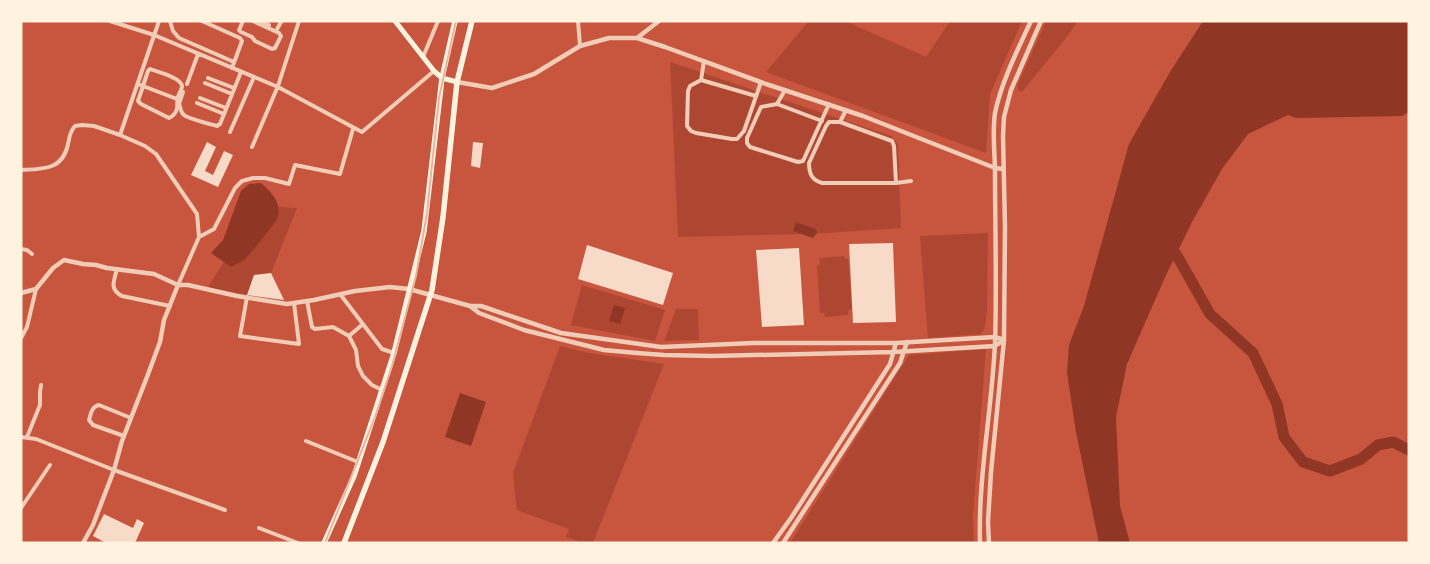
<svg xmlns="http://www.w3.org/2000/svg" width="1430" height="564" font-family="'DejaVu Sans',sans-serif">
<rect width="100%" height="100%" fill="#c8553d"/>
<path fill="#ae4732" d="M809,21h36l81,36 24,-36h72l-32,73 -4,59 -220,-81z
M1046,21h31l-7,12 -48,59 -4,-2 -1,-4z
M670,62l221,74 7,8 3,84 -90,6 -133,3z
M278,207l19,1 -26,65 -17,2 -7,20 -39,-8 16,-25 7,5 12,-7 23,-26 12,-18z
M988,233l-1,79 -2,15 -4,7 -53,4 -8,-102z
M844,256l1,3h3l4,50 -4,1v5l-23,2 -1,-4h-4l-3,-47 3,-2 -1,-6z
M582,285l83,25 -10,31 -84,-16z
M676,309h22l1,31 -35,1z
M560,346l29,7 75,11 -69,174 -3,5h-9l-17,-6 3,-8 -52,-19 -4,-37z
M986,349l-13,167 1,27h-184l119,-188z"/>
<path fill="#8f3625" d="M1203,21h206v91l-7,4 -106,2 -8,-3 -40,19 -26,35 -30,53 -26,53 -39,89 -11,53 4,89 10,37h-31l-23,-111 -9,-59 2,-28 15,-39 45,-162 41,-72z
M261,183c9,8 21,19 17,33 -1,6 -27,37 -33,43 -4,3 -9,5 -14,8l-20,-14 12,-13 18,-49 8,-7z
M796,222l20,7 1,4 -4,5 -20,-7z
M614,305l11,3 -5,16 -11,-3z
M460,393l26,9 -15,44 -26,-9z"/>
<g fill="none" stroke-linecap="round" stroke-linejoin="round">
<path stroke="#8f3625" stroke-width="11" d="M1176,254l34,60 43,39 24,51 7,33 19,25 27,9 31,-12 17,-14 15,-3 16,8"/>
</g>
<path fill="#f7dbc8" d="M207,142l9,5 -11,24 8,4 11,-24 9,4 -15,32 -27,-12z
M473,142l10,1 -3,25 -9,-2z
M893,243l3,79 -43,1 -4,-79z
M587,245l86,28 -10,32 -85,-26z
M799,248l5,77 -42,2 -6,-77z
M271,273l13,27 -37,-5 7,-20z
M104,514l29,14 4,-9 7,4 -9,20h-29l-13,-7z"/>
<g fill="none" stroke-linecap="round" stroke-linejoin="round">
<path stroke="#f1ccb7" stroke-width="4" d="M110,21l44,14 124,52 84,45 72,-61
M170,21l3,10 6,7 55,24
M202,21l38,17 2,3 -10,27
M243,21l-4,9 2,2 11,5 3,4 17,8 3,-1 6,-12 -2,-3 -26,-12
M261,21l8,4
M578,21l2,25
M276,31l5,-9
M423,57l15,-36
M704,61l-3,19 -11,6 -2,5 -1,35 4,5 5,2 36,6h5l7,-8 17,-49
M208,78l26,10
M701,80l55,16
M205,83l27,11
M138,84l5,2 34,13c1,9 0,15 -8,19l-28,-14 -3,-3 10,-30 2,-2c8,3 33,9 32,18 -1,4 -4,9 -5,12
M187,84l11,-30
M785,90l-8,14 -16,3 -14,31v5l3,4 48,15 5,-1 26,-57
M183,92l-4,12c2,4 1,8 5,11 5,4 26,9 33,11l3,-2 21,-52
M200,98l26,10
M197,103l27,11
M777,104l45,17
M846,110l-6,12h-11l-3,4 -17,37c0,11 3,17 13,20h74l15,-2
M840,122l52,19 2,5 2,37
M230,132l24,-55
M120,135l39,-114
M252,147l26,-61 21,-65
M21,170c22,-1 42,0 47,-26 2,-8 1,-11 7,-18l7,-1 12,1 26,9 25,11 11,8 41,60 2,23 -21,48
M199,237l15,-8 21,-41 7,-7 11,-3h12l24,6 6,-19 45,9 13,-45
M21,249l6,1 5,4
M117,269c-3,12 -8,20 5,27l48,10
M340,294l42,55 12,4
M247,297l-7,39 59,8 -5,-41
M307,301l5,26 3,2 18,-2 16,9
M363,324l-14,12 7,14 2,16 5,10 9,9 10,5
M21,338l6,-11 9,-38
M124,436l-31,-11 -4,-5c2,-6 2,-13 10,-15l32,13
M21,437l15,2 78,31 111,40
M27,437l13,-32v-13l1,-7
M306,441l52,21
M21,508l29,-43
M259,528l39,15"/>
<path stroke="#f1ccb7" stroke-width="4.5" d="M637,38l22,-17
M457,82l35,6 42,-14 46,-28 29,-8h28l28,9 101,37 97,32 132,52 8,1
M21,293l15,-4 17,-21 11,-8 19,4 13,1 11,3 47,6 24,11h10l49,11 50,8 27,-4 41,-9 35,-4 19,2 61,17h11l80,27 100,14 93,-4h142l99,-6 9,3
M470,306l9,7 45,17 80,20 33,3 27,2 48,1 181,-4 102,-6 9,-6
M83,543l10,-18 21,-55 8,-29 25,-64 13,-35 4,-22 14,-35
M773,543l18,-25 99,-154 6,-21
M783,543l117,-180 7,-21
M980,543c-2,-67 12,-133 15,-200 2,-56 0,-113 0,-170 0,-20 -3,-40 0,-60 6,-30 23,-64 36,-92
M989,543l-1,-21 3,-50 13,-132 1,-113 -2,-91 1,-19 7,-27 30,-69"/>
<path stroke="#fff3e0" stroke-width="5" d="M395,21l39,50 8,7 15,4"/>
<path stroke="#fff3e0" stroke-width="5.5" d="M324,543l30,-67 40,-123 30,-122 18,-153 13,-57
M344,543l39,-101 49,-152 11,-73 14,-135 15,-61"/>
<path stroke="#e9b49f" stroke-width="2" d="M325,543l50,-126 17,-51 24,-90 11,-63 12,-115 17,-77"/>
</g>
<rect width="1430" height="564" fill="none" stroke="#fff3e0" stroke-width="45"/>
</svg>
